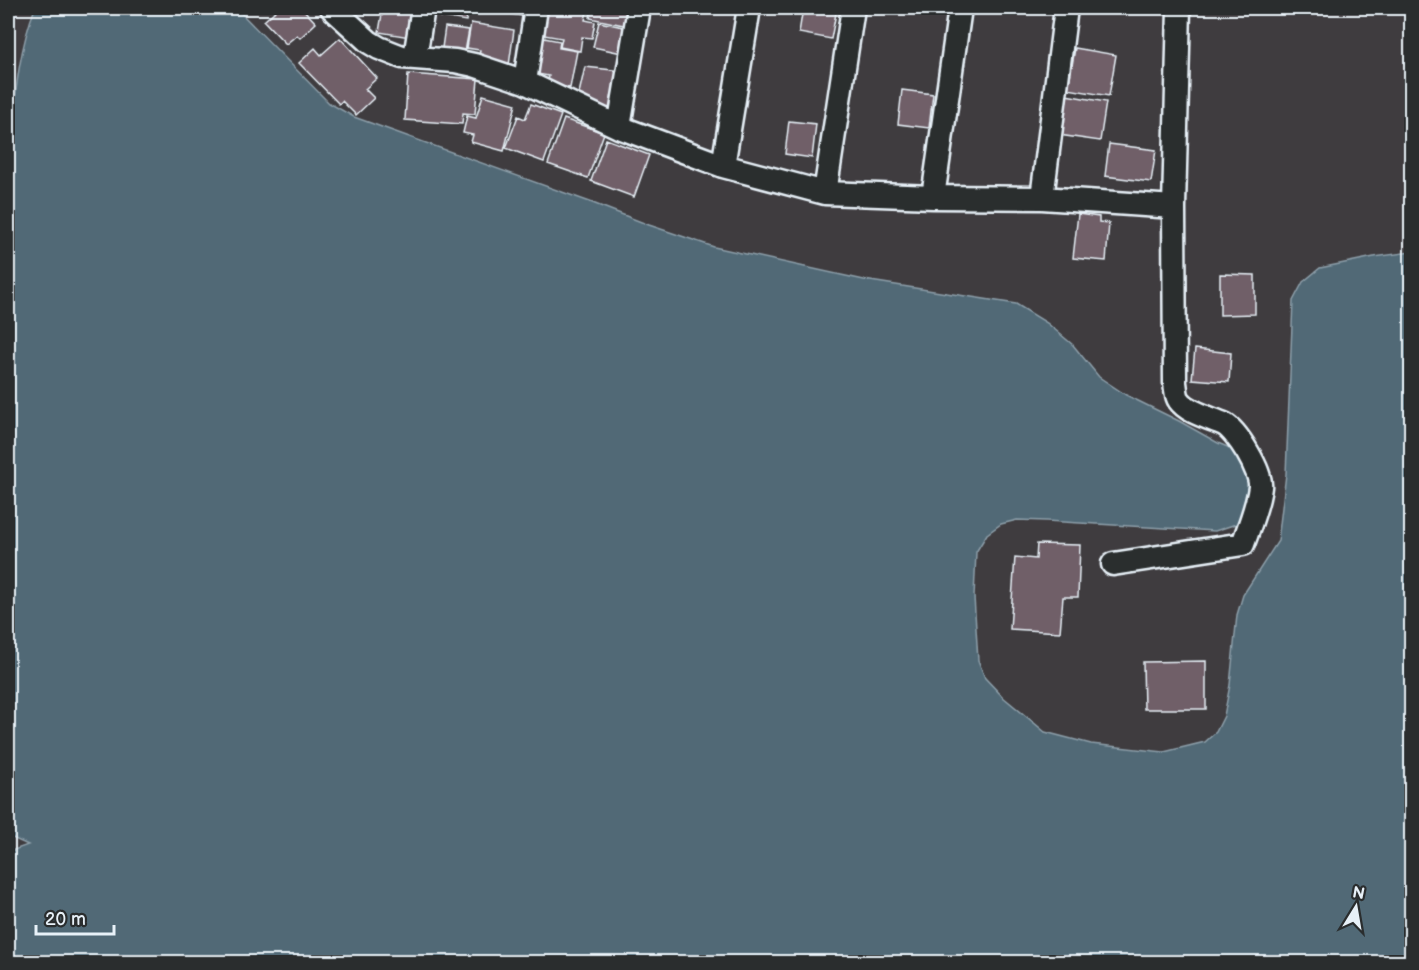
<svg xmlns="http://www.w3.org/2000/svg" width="1419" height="970" font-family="'Balsamiq Sans',sans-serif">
<rect width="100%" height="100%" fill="#3f3c3f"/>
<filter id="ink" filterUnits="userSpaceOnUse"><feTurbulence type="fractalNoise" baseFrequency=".0167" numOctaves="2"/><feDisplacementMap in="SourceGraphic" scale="12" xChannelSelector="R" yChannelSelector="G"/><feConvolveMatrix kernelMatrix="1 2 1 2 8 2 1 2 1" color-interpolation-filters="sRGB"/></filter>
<g filter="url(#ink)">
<path fill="#516976" stroke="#8d9faa" stroke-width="1.5" d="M35,8h201l93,95 25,14 236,85 59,23 65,22 150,33 152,24 31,19 26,22 26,32 27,18 53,26 39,22 24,10 12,29 -7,26 -11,16 -21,7 -169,-10 -29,-1 -16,4 -14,10 -11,18 -2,45 4,63 7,18 18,19 42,35 46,12 73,8 41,-10 11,-10 8,-16 6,-31 7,-70 6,-20 35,-54 8,-67 7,-173 10,-19 17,-14 54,-11 37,-5v710h-1403v-110l20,-7 -20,-9v-672c6,-52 8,-107 27,-156z"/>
<path fill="#705f68" stroke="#e8f1f8" stroke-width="1.5" d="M271,8h31l14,15 -16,15 -3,-3 -11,9 -22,-23 11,-10z
M383,8l37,4 -4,26 -37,-6z
M431,8h37l-2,13 -36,-6z
M483,8h48l-2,9 -46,-7z
M543,8h45l-3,12 10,2 -3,16 -10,-1 -2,14 -20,-4 2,-9 -24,-4z
M592,8h45l-4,19 -43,-9z
M803,8h34l-6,31 -32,-6z
M599,22l34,7 -6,25 -34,-7z
M471,23l43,7 -6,42 -30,-13 2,-9 -13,-2z
M445,27l24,3 -4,22 -23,-4z
M539,37l21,4 -1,7 18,3 -7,37 -23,-4 2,-8 -17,-3z
M340,38l37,40 -12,11 9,9 -18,17 -14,-14 -3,3 -40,-41 16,-15 6,7z
M1075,48l41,7 -7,41 -41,-7z
M585,67l37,4 -2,41 -43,-10z
M408,74l70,5 -3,35 -12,-1 -1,11 -57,-4z
M902,90l31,4 -4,34 -31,-4z
M483,95l33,9 -12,47 -33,-9 2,-7 -10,-2 4,-17 9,2z
M1066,95l40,7 -6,39 -41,-6z
M531,104l30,11 -17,47 -38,-14 12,-32 7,3z
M564,119l40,14 -16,45 -40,-14z
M789,121l27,3 -4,34 -27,-4z
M606,139l43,16 -15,42 -43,-16z
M1109,144l47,6 -5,32 -46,-6z
M1078,214l21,3v5l10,1 -3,38 -33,-3z
M1220,274l35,1v39l-35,1z
M1195,349l36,4 -2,29 -37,-3z
M1037,544l43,1 -2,52h-15l-3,35 -50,-3 5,-72 21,2z
M1206,661v48h-62l-1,-47z"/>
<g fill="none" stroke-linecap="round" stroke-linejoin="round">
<defs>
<path id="street" d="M332,8l37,34 10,6 23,9 53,4 19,4 51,17 94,45 104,39 102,27 108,4 109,1 132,9
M415,57l8,-49
M525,82l11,-74
M619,127l20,-119
M723,166l26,-158
M825,193l28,-185
M933,197l27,-189
M1042,198l24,-190
M1113,564l130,-20c6,-17 15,-39 17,-57 2,-15 -23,-56 -36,-63 -13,-6 -36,-11 -45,-24 -3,-4 -3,-12 -4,-17l-1,-176 5,-199"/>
</defs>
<use href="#street" stroke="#e8f1f8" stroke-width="27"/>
<use href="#street" stroke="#2a2d2e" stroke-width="22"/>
</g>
</g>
<rect width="1419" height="970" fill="none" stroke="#2a2d2e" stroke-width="30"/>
<rect x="15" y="15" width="1389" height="940" fill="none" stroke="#e8f1f8" stroke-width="2" filter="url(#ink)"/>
<g transform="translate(1356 907) rotate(11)" stroke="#2a2d2e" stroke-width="4.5" paint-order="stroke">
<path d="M0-4.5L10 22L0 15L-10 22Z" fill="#e8f1f8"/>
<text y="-9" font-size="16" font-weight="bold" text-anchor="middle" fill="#e8f1f8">N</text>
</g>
<path d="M36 925v9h78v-9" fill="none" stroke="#e8f1f8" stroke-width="3"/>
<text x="45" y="925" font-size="18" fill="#e8f1f8" stroke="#2a2d2e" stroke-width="4.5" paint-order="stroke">20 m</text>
</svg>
